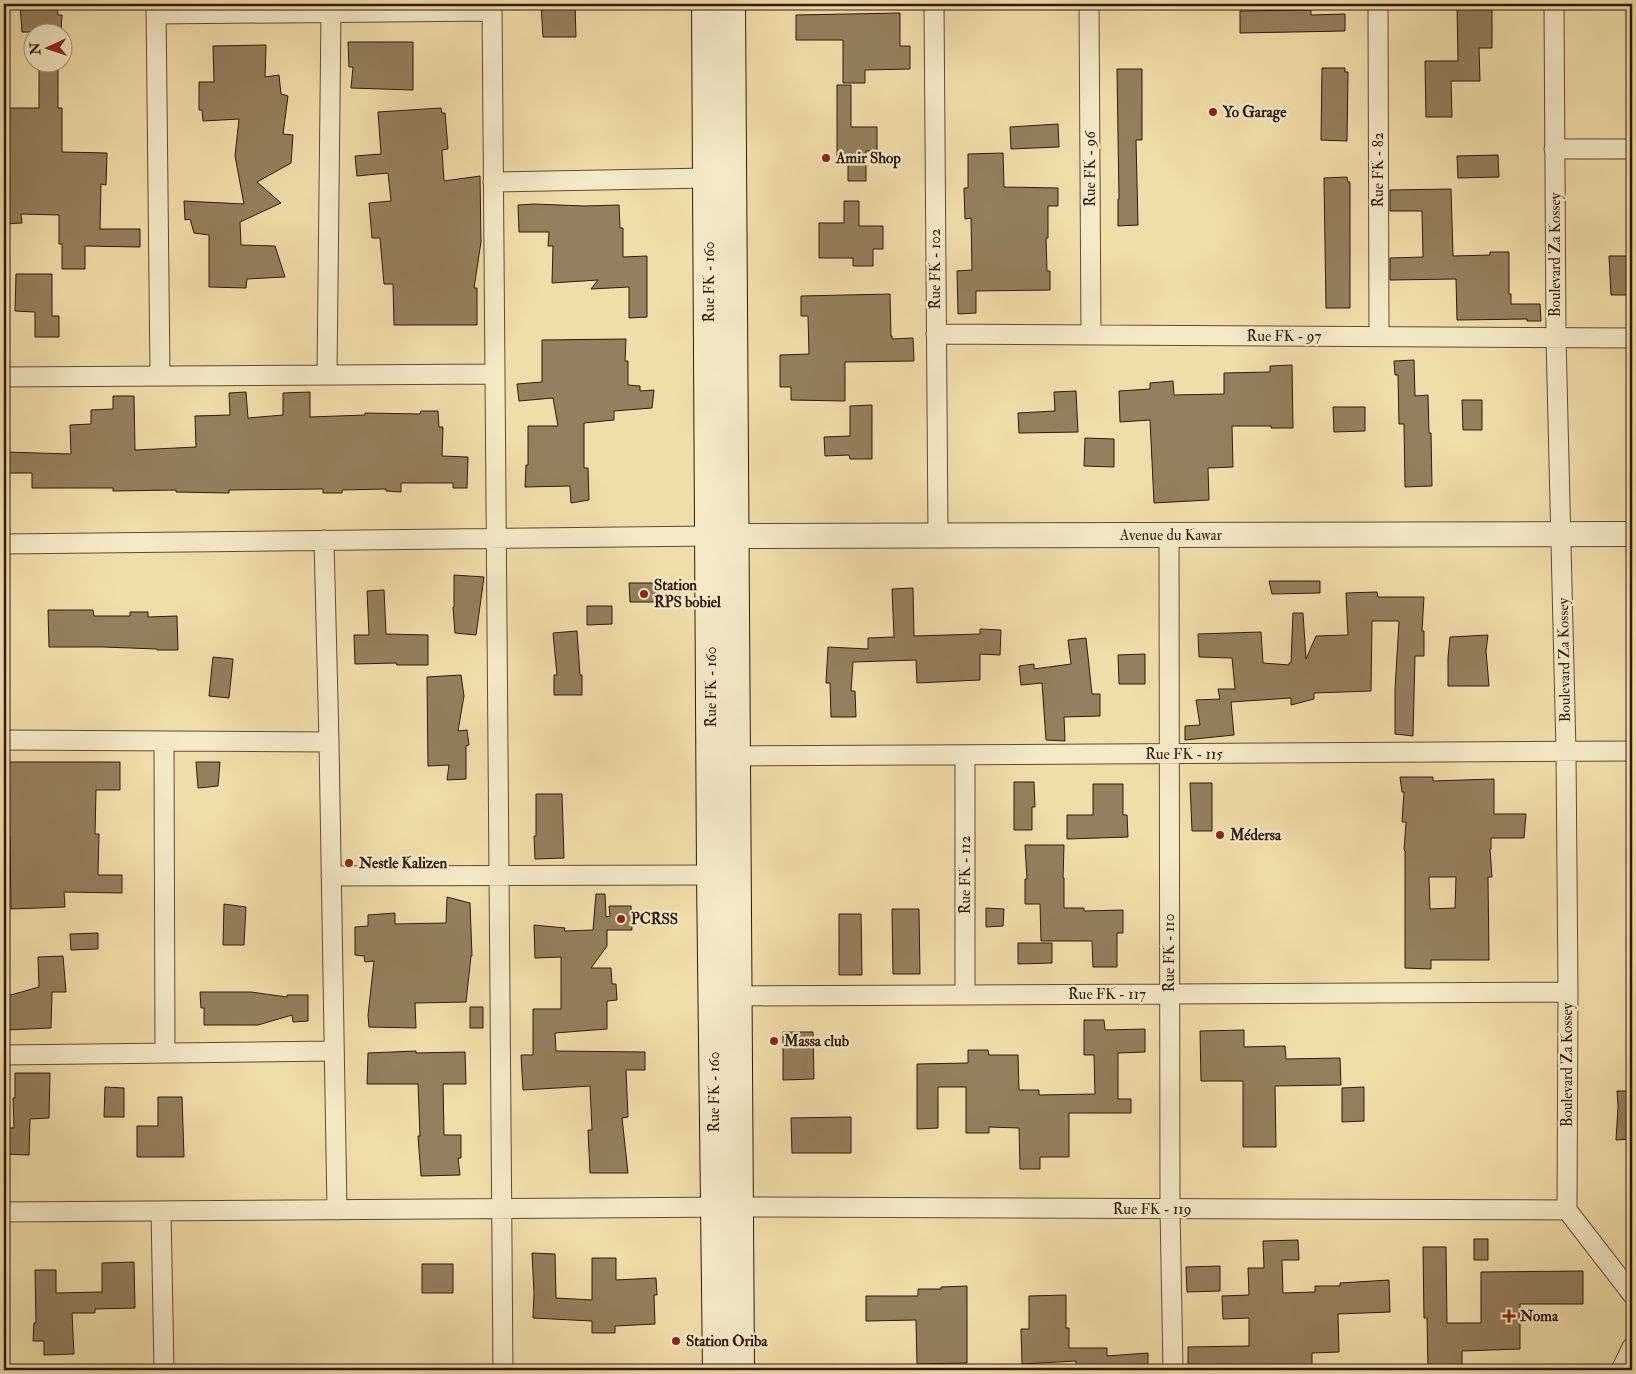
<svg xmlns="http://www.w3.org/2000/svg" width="1636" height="1374" font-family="'IM FELL Double Pica',serif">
<rect width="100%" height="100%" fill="#f0deaa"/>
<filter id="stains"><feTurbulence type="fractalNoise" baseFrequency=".004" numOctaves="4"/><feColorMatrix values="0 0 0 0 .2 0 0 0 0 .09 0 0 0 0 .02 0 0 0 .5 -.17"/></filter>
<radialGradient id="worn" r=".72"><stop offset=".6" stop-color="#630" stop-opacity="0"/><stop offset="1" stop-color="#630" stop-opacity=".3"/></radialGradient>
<path fill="#94805e" stroke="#301a0b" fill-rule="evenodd" d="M20,4h37l1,11h4l-1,17h-39z
M541,4h34l1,33h-33z
M1457,4h35v44h-13l1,33h-29l1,36h-26l-1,-56h33z
M1311,10v5l34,-1v17l-105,2v-22z
M900,13v33h10v23l-45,1v13h-22v-43h-47v-25z
M348,42h65v48l-62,-2 2,-21h-4z
M266,45l-1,32 14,-2 2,19 7,2 -5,38 10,1 -2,28 -34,19 24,21 -41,19 1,23 34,1 10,31 -38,2 -1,9 -37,-1v-52l-15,-2 -4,-14 -5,1 -1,-19 60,3 -9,-48 4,-37 -36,2 -1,-11h-3v-28h15l-1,-36z
M39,62h19v46h4v44l45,1 -1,32 -5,-1 -1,45h40v18l-55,-1v23h-23v-25h-3v-29l-38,-1 1,9 -18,1v-73l3,1v-44h32z
M1322,68h23v4h3l-1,69 -26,-1z
M1117,69h25v71h-6l2,85 -20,1v-27h1z
M837,85h14v42h26v24h-11v30h-18v-17h-11z
M441,108l1,5h3l3,36 -6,1 2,31 36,-5 1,66 -7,46h3v37h-83l-1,-41h-9l-4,-46h-8l-3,-35 22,-2 -3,-28 -31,3 -2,-20 26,-2 -3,-42z
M1058,124l1,23 -48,2 -1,-22z
M1003,153l1,34 54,1v18h-10v32h-2l1,33h3v19l-74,1v22l-18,1 -1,-43 15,-1 -1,-52 -6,1 -1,-31h4v-34z
M1498,155l1,22 -41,1 -1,-22z
M1347,177l1,5h2v126h-24l-2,-130z
M1451,189l2,67 37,-1v-3h19v42h2v10h29l1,17h-14v-2l-70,1 -1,-41 -66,1v-22l33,-1 -1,-46h-32v-21z
M844,201h15v25h24v23h-10v17h-20v-8h-34v-35h25z
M534,204l51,2 34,-1 1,23h3v29l24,-1v61l-18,1v-31l-38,2 7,-9 -46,3 1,-37h-5l1,-14h-30l-1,-27z
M1609,256h23v39h-21z
M16,274h36v42h7v21h-24v-25l-20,-1z
M890,294l1,42h1v3l21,-1 1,23 -69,1v39l-54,-1v-13h-11v-32l29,-1 -1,-38h-7v-20z
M626,339l-1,22h3v24l12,1v5l14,-1 -2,18 -38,3v9l-30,3v45h4l1,32 -18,3 -1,-17 -45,1 1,-22h2v-39h30l-5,-28 -34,3 -2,-17 25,-2v-42z
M1414,360l1,36 13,-1 1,38h2l1,53 -27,1 -1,-63h-5l-1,-49h-3l-1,-14z
M1292,365l1,63h-22v-2h-39l1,41 -25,1 1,32 -55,3 -4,-83 -30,2 -1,-31 31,-2v-6l23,-2 1,14 50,-1v-21l46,-1v-6z
M1076,391l2,41 -59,1 -1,-20 37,-2 -1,-19z
M246,392l2,26 35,-3v-22l27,-1v25l55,-2v-2l55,1 1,-3h17l1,16h4l-1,29 26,1 -1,31h-14v-5h-52v9l-15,-1v-2l-44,1v3h-19v-4l-94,1v3l-53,-1v-2l-63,1v-3h-81v-15h-28v-21l67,2 -1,-29 21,-1v-14l22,-1v-13h21l1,54 61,-3 -1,-31 35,-1 -1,-22z
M1462,400h20v30h-19z
M872,405v54h-22l-1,-4 -24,1 -1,-19 26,-1v-30z
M1333,407h32v24l-31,1z
M1085,438l29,1v28l-30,-1z
M454,575l30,2 -8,58 -21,-2 -2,-26h1z
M1269,581h51v12l-48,1z
M629,583h29l1,19h-29z
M913,588l1,48 66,-2v-5l21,1 -1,25 -20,-1v26l-63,3 -1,-23 -63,2 -2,29h4l1,26h-25l-1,-34h-4l2,-36 40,2v-11l26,-1 -2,-48z
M384,590l2,44 42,1v30h-31l-1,-2 -41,1 -1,-29h15l-2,-44z
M1377,592l1,5h46l-2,34h2v25h-9l-2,80 -18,-2v-44l4,-69h-27l-1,70 -57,2v6l-23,6v-7l-60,4 3,33 -49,5v-14l15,-1 -4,-25 24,-1 -2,-10h17l-3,-31 -33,-1 -1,-23 63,-2 2,31 26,2v-2h2l2,-50h10l3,46 10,-23 32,-1 -2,-42z
M587,606h25v18l-25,1z
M48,610h45l1,6h36v-4h18v5l29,-1 1,34h-21v-1l-54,-2h-54z
M577,631l3,44h2v20h-28v-20h3l-4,-42z
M1488,635l-2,16 3,35h-41v-28l2,-21z
M1086,638l6,56h8v22l-36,1 1,24 -19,-1 -4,-57 -21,2 -2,-19 15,-2v5l37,-5 -3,-24z
M1145,654v30h-26l-1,-29z
M213,657l20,2 -4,39 -20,-2z
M461,675l3,21 -6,35 9,-1 2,15 -3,1v33l-19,1 2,-15 -21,1 -1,-89z
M4,762h116v28h-24l-1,44h4l-1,41h24v18l-58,-1 1,15 -54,2 -1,-73h-6z
M196,762h24l-2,24 -20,2z
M1400,777h33v4l61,-2v35h32l-2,24h-33v11h-1l2,28h-4l1,83h-58v9l-26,-1v-117l-1,-1 2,-28h-4l2,-30h-2zM1429,877h27l-1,31 -25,1z
M1014,782h20l1,25h-3v23h-18z
M1190,783h22v48h-20z
M1093,784h30v31h4l1,22 -61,2v-24h26z
M536,794h26l2,64 -29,1 -1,-23h2z
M1025,845h39l-1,33h1v30h20v3l39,-1v23h-6v34h-24l-1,-26h-51l-1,-37h-15v-25h2z
M596,894h9l1,23 4,-1 -1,-10h22l1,24h-25v16l-16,22h20l1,16h4l1,16 -10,1v28l-52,4 1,18 89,1v18h-19l2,47 -6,1 6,55h-38l-2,-43h4l-2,-44 -67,4 -2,-35h12v-46h28v-52l-26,1 -1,-33 31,3 -1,3 29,-1z
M447,897l23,6 2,53h-1l-5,46 -51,1 1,25 -47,-1 -1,-12 6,-54 -9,1 -1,-6 -9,-1v-28l13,-1v-11l27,-2v11l51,-1z
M224,904l22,3 -2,38h-21z
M986,908l18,1 -1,17 -17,1z
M892,909h27l1,65h-27z
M839,914h22l1,61h-23z
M98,933v16l-27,1 -1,-16z
M1018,943h34v20l-34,1z
M63,956l3,36h-14l-1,36 -45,2 1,-34 32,-9 -1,-30z
M200,992h51l36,5v-2h21v26l-15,1 -1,-7 -34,10h-54v-17h-3z
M470,1007h13v21h-13z
M1084,1020h20l1,10 40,-1v23l-27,1v46h13v14h-62v44h-29v12h-20l-1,-41 -30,-1v6h-23v-46h-28v41l-21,1v-65l51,-1v-13h20l1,5h29l1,35h20v5l56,-1 -1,-39h-10z
M1244,1030v17l41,-1 1,13 54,-1 1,27 -66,1 1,61h-33v-66h-42l-1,-50z
M783,1032h30l1,47 -31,1z
M416,1051v2l49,-1 1,32h-23l1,51h17v23h-3l2,17 -39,1 -3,-40h2l-2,-52h-51l1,-31z
M15,1073h35l-1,45 -19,1 -1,36 -25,-1v-26h10l-1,-30h2z
M105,1087l19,1v29h-20z
M1364,1087v34l-22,1v-34z
M1617,1091h15v48l-16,1 2,-33z
M158,1097h24l2,60h-47v-31h21z
M851,1117v36h-59l-1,-35z
M1474,1239h14v21h-14z
M1298,1240l1,20h-17l1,33 32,-1v-6h25v-3l49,-3 1,32 -52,2 1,38 -27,1v16l-124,1v-23l61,-1v-28l-26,1 -1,-23 27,-1 -1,-27h16l-1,-27z
M1423,1247h23l1,76h34v-51l102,-1v33h-63v45l-58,2v19h-34l-1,-52h-3z
M532,1253l23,1 1,44 36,2v-42h24v22l40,-2 1,17h-3l1,29 -40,2v7h-23v-12l-59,-3 1,-25z
M134,1262l1,46 -40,1v4h-23l2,41 -30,1v-14h-11l1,-18h2l-1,-53h21v23l46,-1v-29z
M422,1264h31v29h-31z
M1220,1266v25l-33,1 -1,-25z
M967,1286v77l-50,1 -1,-44 -50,1v-25h52v-7h23v-2z
M1066,1295v33h3v20h38v8l41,-3v17h-72v-9l-54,3 -1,-35h8v-33z"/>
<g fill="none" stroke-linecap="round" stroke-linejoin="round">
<defs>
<path id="minor" d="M156,4l4,372
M492,4l11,1366
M934,4l4,531
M1089,4l2,331
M1378,4l1,332
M1554,4l2,333 10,414 2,241 -1,218 65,84
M156,14l336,-3
M1554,149h78
M493,182l215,-4
M936,334l696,4
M327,375l4,-363
M4,377l491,-3
M1169,535l1,674 3,161
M324,540l5,202 8,468
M4,544l707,-8
M4,740l325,2
M164,741l1,312
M965,755v240
M736,756l896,-5
M331,876l380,-1
M736,996l832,-4
M4,1055l330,-4
M161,1211l3,159
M4,1212l734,-5 829,3
M1621,1370l11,-23"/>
<path id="tertiary" d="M717,536l915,-2"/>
<path id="secondary" d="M706,4l5,871 6,495
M731,4l9,1366"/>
</defs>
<use href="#minor" stroke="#604b33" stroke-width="21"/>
<use href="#tertiary" stroke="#604b33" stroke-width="26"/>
<use href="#secondary" stroke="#301a0b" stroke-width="30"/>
<use href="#minor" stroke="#f5eac8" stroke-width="19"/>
<use href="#tertiary" stroke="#f5eac8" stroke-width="24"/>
<use href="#secondary" stroke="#f5eac8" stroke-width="28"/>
</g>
<g fill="#8f2418" stroke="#f5eac8" stroke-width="2">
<circle cx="1213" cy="112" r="5"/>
<circle cx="826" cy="158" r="5"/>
<circle cx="644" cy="594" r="5"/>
<circle cx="1220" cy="835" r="5"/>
<circle cx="349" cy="863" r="5"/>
<circle cx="621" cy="919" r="5"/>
<circle cx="774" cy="1041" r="5"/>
<path d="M1506.5 1308.5h5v5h5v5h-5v5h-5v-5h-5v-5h5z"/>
<circle cx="676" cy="1341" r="5"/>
</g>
<g text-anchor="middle" stroke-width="4.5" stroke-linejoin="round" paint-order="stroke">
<g font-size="15" font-weight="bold" fill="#301a0b" stroke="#f5eac8" text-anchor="start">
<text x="1223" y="117">Yo Garage</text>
<text x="836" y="163">Amir Shop</text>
<text x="654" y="590">Station<tspan x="654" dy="17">RPS bobiel</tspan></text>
<text x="1230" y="840">Médersa</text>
<text x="359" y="868">Nestle Kalizen</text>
<text x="631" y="924">PCRSS</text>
<text x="784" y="1046">Massa club</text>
<text x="1520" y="1321">Noma</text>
<text x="686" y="1346">Station Oriba</text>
</g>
<g font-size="15" fill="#301a0b" stroke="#f5eac8">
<text transform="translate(1090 169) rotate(-90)" y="5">Rue FK - 96</text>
<text transform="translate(1378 170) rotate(-90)" y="5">Rue FK - 82</text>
<text transform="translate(1555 255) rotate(-90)" y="5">Boulevard Za Kossey</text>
<text transform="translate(935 269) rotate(-90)" y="5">Rue FK - 102</text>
<text transform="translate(709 282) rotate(-90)" y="5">Rue FK - 160</text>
<text x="1284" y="341">Rue FK - 97</text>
<text x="1171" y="540">Avenue du Kawar</text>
<text transform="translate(1564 660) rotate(-91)" y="5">Boulevard Za Kossey</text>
<text transform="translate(711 687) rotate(-90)" y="5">Rue FK - 160</text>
<text x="1184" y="759">Rue FK - 115</text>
<text transform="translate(965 875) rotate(-90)" y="5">Rue FK - 112</text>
<text transform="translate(1169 953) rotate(-90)" y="5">Rue FK - 110</text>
<text x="1107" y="999">Rue FK - 117</text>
<text transform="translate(1567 1065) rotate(-90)" y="5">Boulevard Za Kossey</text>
<text transform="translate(714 1092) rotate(-90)" y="5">Rue FK - 160</text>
<text x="1152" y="1214">Rue FK - 119</text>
</g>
</g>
<rect width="1636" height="1374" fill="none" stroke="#f0deaa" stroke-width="20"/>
<rect x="5" y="5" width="1626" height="1364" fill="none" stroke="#301a0b" stroke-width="2.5"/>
<rect x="10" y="10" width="1616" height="1354" fill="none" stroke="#301a0b"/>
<g transform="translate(48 48) rotate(267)"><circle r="24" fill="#f5eac8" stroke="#a6977c"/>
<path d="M0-4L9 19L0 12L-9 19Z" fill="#8f2418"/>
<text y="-8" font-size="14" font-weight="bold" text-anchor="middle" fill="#301a0b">N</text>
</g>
<rect width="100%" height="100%" filter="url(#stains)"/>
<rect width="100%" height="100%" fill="url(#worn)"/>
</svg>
